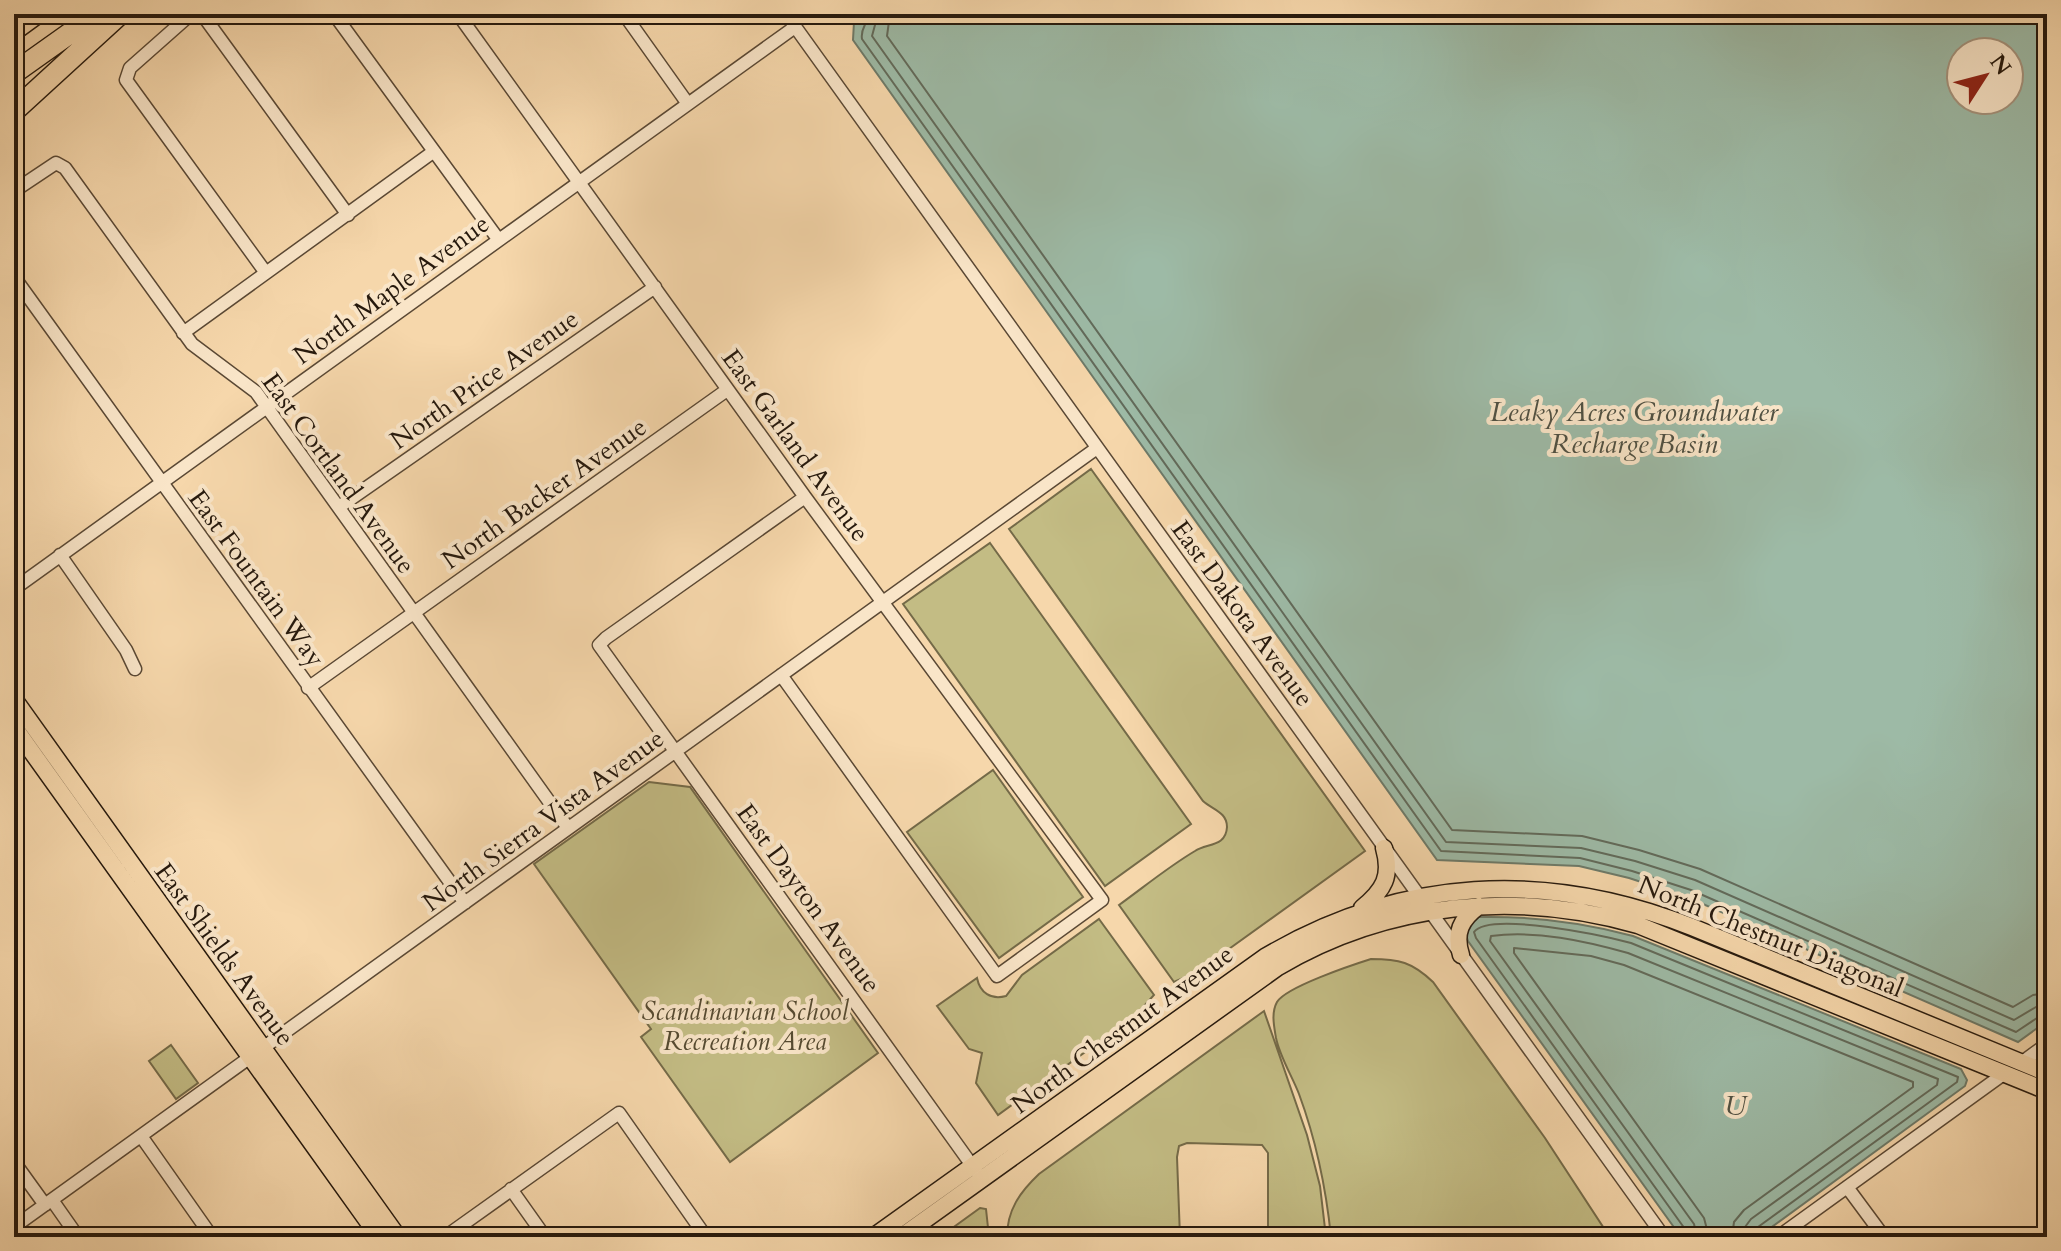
<svg xmlns="http://www.w3.org/2000/svg" width="2061" height="1251" font-family="Cardo,serif">
<rect width="100%" height="100%" fill="#f6d7ab"/>
<filter id="stains"><feTurbulence type="fractalNoise" baseFrequency=".0025" numOctaves="4"/><feColorMatrix values="0 0 0 0 .2 0 0 0 0 .09 0 0 0 0 .02 0 0 0 .5 -.17"/></filter>
<radialGradient id="worn" r=".72"><stop offset=".6" stop-color="#630" stop-opacity="0"/><stop offset="1" stop-color="#630" stop-opacity=".3"/></radialGradient>
<path fill="#c3bc84" stroke="#746a48" stroke-width="2" d="M1091,469l274,382 -168,121 -23,10 -55,-77c25,-18 49,-38 76,-54 12,-8 31,-4 32,-24 0,-15 -14,-17 -24,-26l-194,-272z
M990,543l201,281 -86,62 -202,-282z
M993,770l90,127 -84,61 -92,-126z
M649,782l41,5 188,266 -148,109 -89,-125 10,-8 -117,-165z
M1099,919l55,76 -19,21 -137,99 -22,-32 6,-30 -13,-4 -32,-43 40,-28c3,15 14,22 29,18l16,-21z
M1371,959c28,0 41,3 62,23l112,156 62,95 -1,4h-275c-5,-49 -15,-97 -32,-143 -7,-18 -19,-37 -23,-56 -2,-12 -5,-25 1,-36 9,-15 75,-37 94,-43z
M1264,1011l43,124 13,51 6,51h-58v-84l-6,-8 -75,-2 -8,3 -2,11 3,80h-173c0,-27 13,-45 32,-63z
M171,1045l27,38 -22,16 -27,-38z
M980,1208l6,1 3,28h-49z"/>
<path fill="#9dbaa6" stroke="#6d7a69" stroke-width="2" fill-rule="evenodd" d="M865,14h1171l11,16v991l-29,21 -331,-145 -58,-19 -50,-12 -142,-6 -584,-820 1,-18zM1961,52h48v48h-48z
M1479,917c53,-1 103,5 154,19l328,133 6,11 -2,6 -207,151h-77l-213,-296 -3,-10 5,-9z"/>
<g fill="none" stroke-linecap="round" stroke-linejoin="round">
<path stroke="#626a5a" stroke-width="2" d="M868,14c0,10 -8,14 -6,25l579,812 139,7 52,13 59,19 325,142 24,-16 7,-1
M878,14l-6,22 574,806 135,6 54,13 60,19 319,140 22,-13 11,-2
M890,14l-3,22 565,794 130,6 57,14 61,19 313,138 20,-12 14,-2
M1687,1237l-2,-8 -209,-291 -2,-6c15,-21 131,4 157,11l327,134 -1,5 -199,145 -4,10
M1697,1237l-3,-13 -204,-283 1,-5c45,-6 94,5 137,17l310,126 -1,6 -186,134 -6,8 -1,10
M1709,1237l-5,-19 -190,-265v-5l77,8 33,9 289,117v5l-169,123 -10,12 -2,15"/>
<defs>
<path id="minor" d="M191,14l-61,54 -4,12 140,193
M202,14l146,201
M334,14l164,225
M458,14l347,483 297,403 -105,76 -216,-301
M624,14l64,90
M786,14l878,1223
M14,191l42,-28 9,5 127,176 64,48 312,436
M14,277l451,626
M183,333l250,-181
M805,497l-199,141 -7,7 377,526
M339,507l316,-220
M60,555l66,95 9,19
M14,589l781,-562
M308,688l419,-298
M2021,1063l26,-19
M141,1136l71,101
M14,1162l31,43
M1847,1187l37,50
M511,1189l34,48
M52,1200l26,37
M14,1227l1083,-779
M445,1237l174,-124 87,124
M1778,1237l227,-164"/>
<path id="major" d="M14,699l384,538
M14,727l365,510
M1362,908c22,-18 30,-32 22,-60
M1461,955c-7,-22 0,-36 18,-49
M873,1237l392,-280c135,-80 281,-88 427,-30l355,146
M901,1237l377,-270c110,-65 238,-77 360,-42l409,166"/>
<path id="highway" d="M14,30l22,-16
M14,73l83,-59
M14,111l106,-97"/>
</defs>
<use href="#minor" stroke="#5a4834" stroke-width="15"/>
<use href="#major" stroke="#26190d" stroke-width="19"/>
<use href="#highway" stroke="#26190d" stroke-width="23"/>
<use href="#minor" stroke="#f9e5c8" stroke-width="12"/>
<use href="#major" stroke="#f6d7ab" stroke-width="16"/>
<use href="#highway" stroke="#f6d7ab" stroke-width="20"/>
</g>
<g text-anchor="middle" stroke-width="8" stroke-linejoin="round" paint-order="stroke">
<g font-size="26" fill="#26190d" stroke="#f9e5c8">
<text transform="translate(391 289) rotate(-36)" y="9">North Maple Avenue</text>
<text transform="translate(484 379) rotate(-35)" y="9">North Price Avenue</text>
<text transform="translate(796 445) rotate(54)" y="9">East Garland Avenue</text>
<text transform="translate(339 473) rotate(54)" y="9">East Cortland Avenue</text>
<text transform="translate(544 493) rotate(-35)" y="9">North Backer Avenue</text>
<text transform="translate(257 578) rotate(54)" y="9">East Fountain Way</text>
<text transform="translate(1243 613) rotate(54)" y="9">East Dakota Avenue</text>
<text transform="translate(543 820) rotate(-36)" y="9">North Sierra Vista Avenue</text>
<text transform="translate(809 898) rotate(54)" y="9">East Dayton Avenue</text>
<text transform="translate(1771 936) rotate(22)" y="9">North Chestnut Diagonal</text>
<text transform="translate(225 954) rotate(54)" y="9">East Shields Avenue</text>
<text transform="translate(1122 1029) rotate(-36)" y="9">North Chestnut Avenue</text>
</g>
<g font-size="26" font-style="italic" fill="#554a31" stroke="#f9e5c8">
<text x="745" y="1020">Scandinavian School<tspan x="745" dy="30">Recreation Area</tspan></text>
</g>
<g font-size="28" font-style="italic" fill="#505143" stroke="#f9e5c8">
<text x="1634" y="421">Leaky Acres Groundwater<tspan x="1634" dy="32">Recharge Basin</tspan></text>
<text x="1735" y="1115">U</text>
</g>
</g>
<rect width="2061" height="1251" fill="none" stroke="#f6d7ab" stroke-width="48"/>
<rect x="16" y="16" width="2029" height="1219" fill="none" stroke="#26190d" stroke-width="4"/>
<rect x="24" y="24" width="2013" height="1203" fill="none" stroke="#26190d" stroke-width="2"/>
<g transform="translate(1985 76) rotate(54)"><circle r="38" fill="#f9e5c8" stroke="#a5937d" stroke-width="2"/>
<path d="M0-6L14 30L0 20L-14 30Z" fill="#8f2418"/>
<text y="-12" font-size="22" font-weight="bold" text-anchor="middle" fill="#26190d">N</text>
</g>
<rect width="100%" height="100%" filter="url(#stains)"/>
<rect width="100%" height="100%" fill="url(#worn)"/>
</svg>
